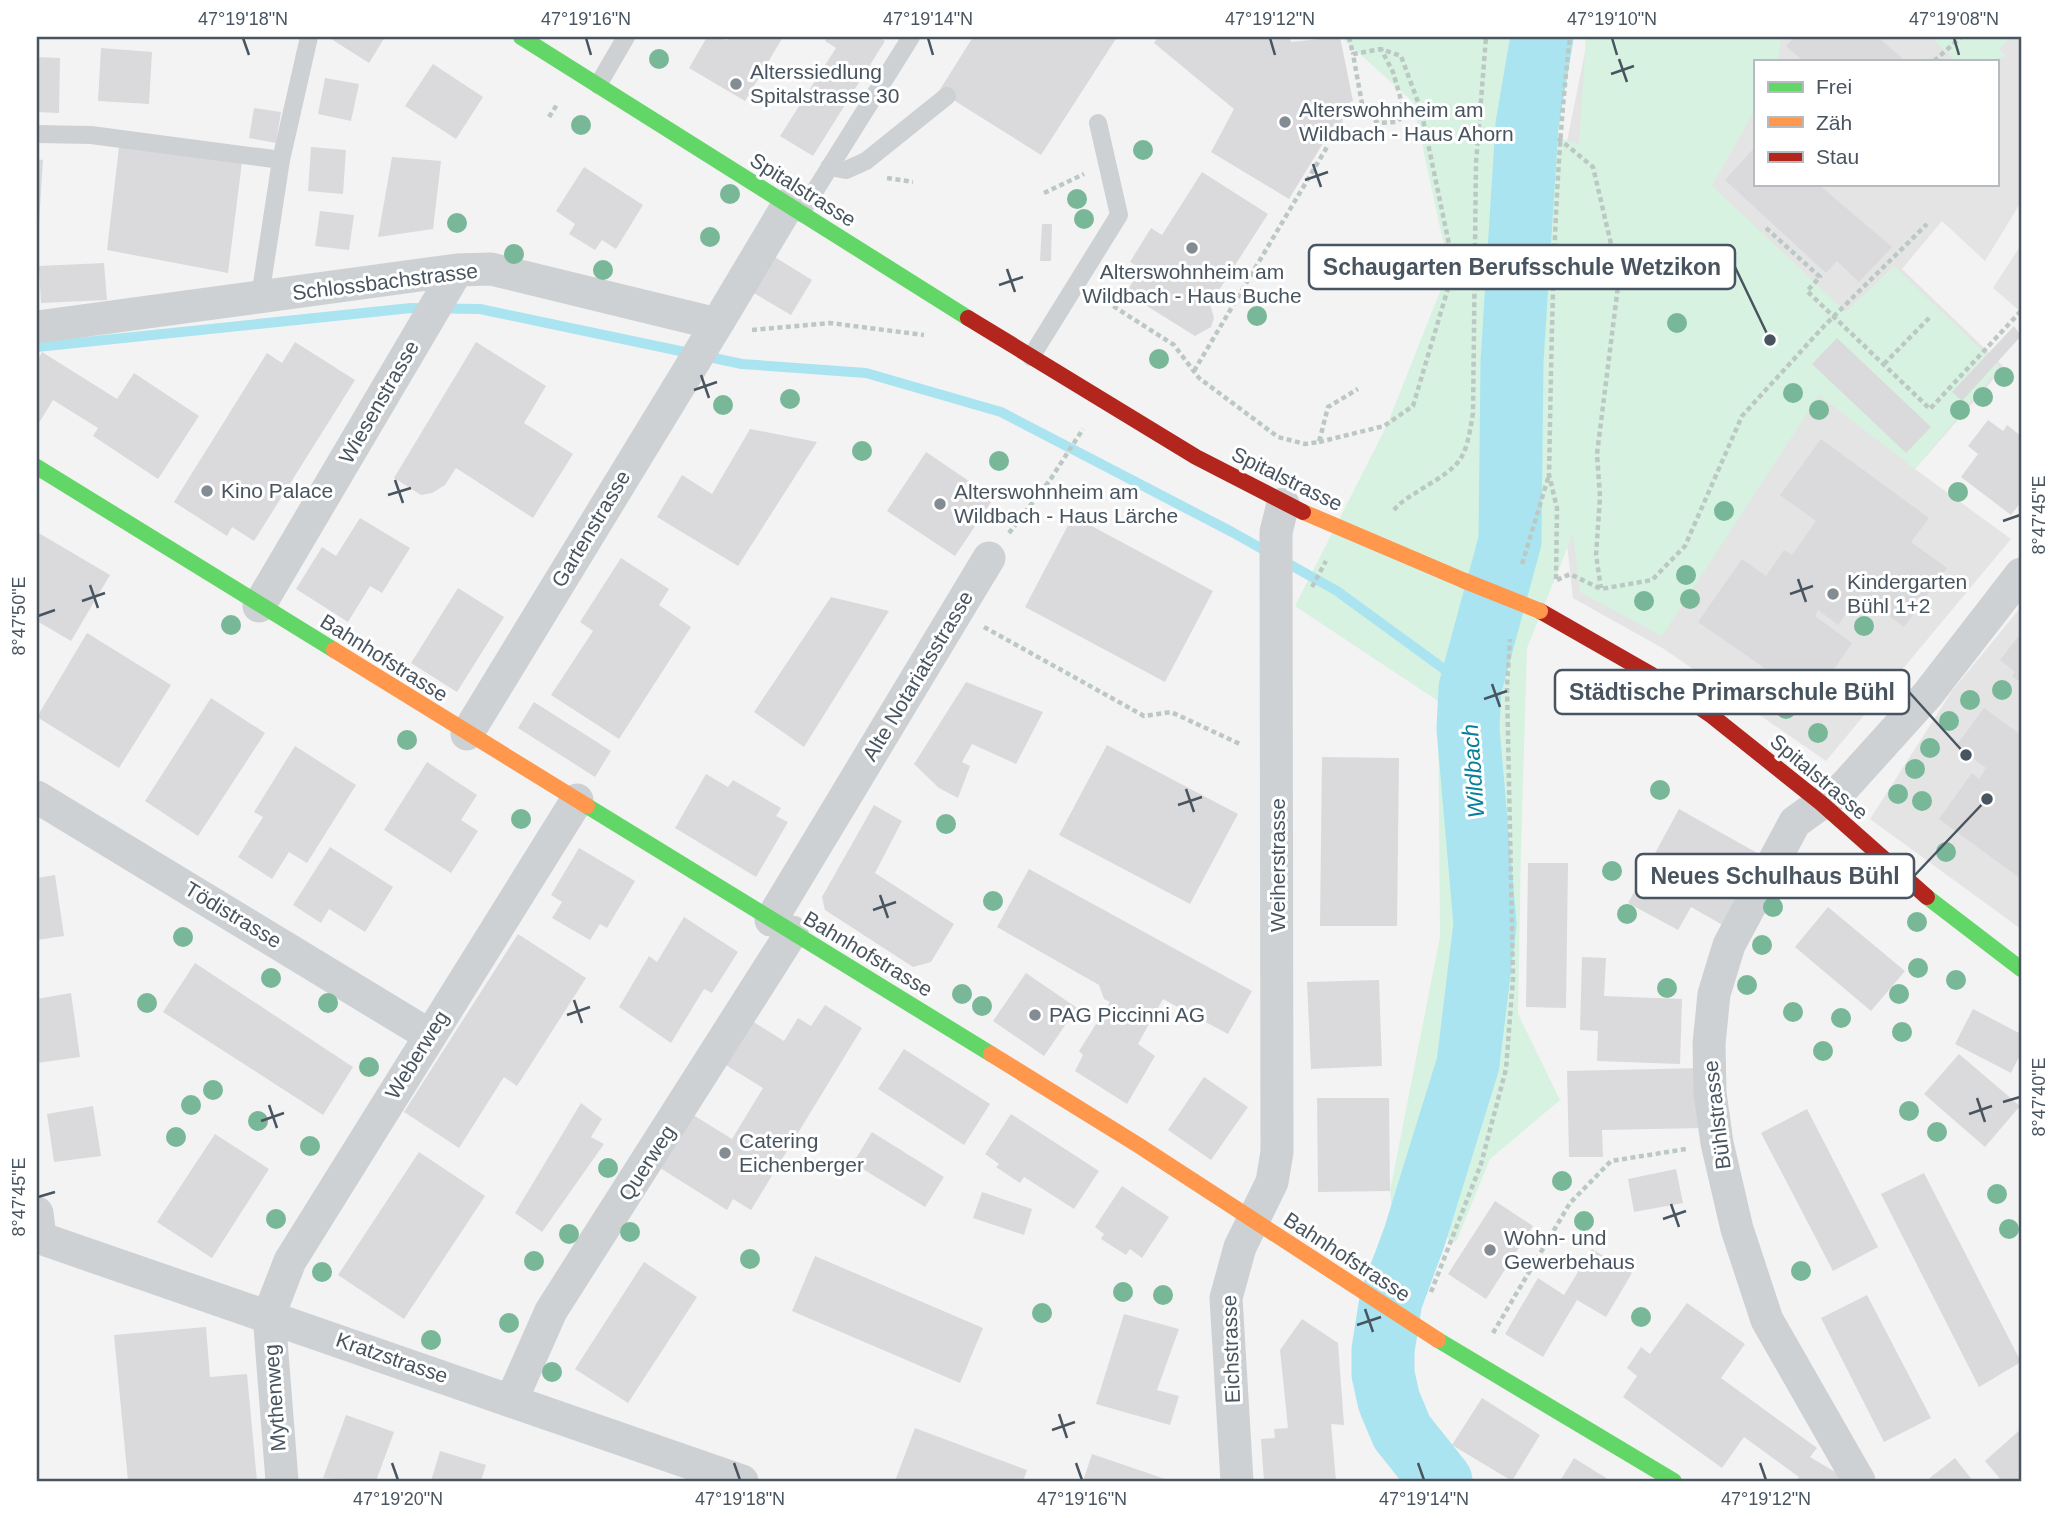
<svg xmlns="http://www.w3.org/2000/svg" width="2058" height="1518" font-family="Helvetica,sans-serif">
<rect width="100%" height="100%" fill="#f3f3f3"/>
<path fill="#e4e4e5" fill-rule="evenodd" d="M1588,37h433v165l-36,59 -43,-40 -40,48 102,98 -89,102 96,70 -185,222 -162,-112 -91,-51 -18,-163 11,-289zM1755,61h242v123h-242z
M2021,245v67l-28,-24z
M2021,607v322l-151,-110 82,-128z"/>
<path fill="#d7f2e1" d="M1341,37h229l-12,101 21,6 7,-107h195l-3,24h-23v49l-43,76 134,126 48,-46 105,101 -84,102 -96,-74 -157,241 -82,-44 -7,-58 -46,114 -6,202 -3,164 42,86 -70,59 -34,83 -64,-29 -2,-22 50,-254 -2,-236 -143,-95 92,-181 62,-156 -36,-167z
M1931,37h81l-13,12 7,7 -18,5h-32z"/>
<g fill="none" stroke-linecap="round" stroke-linejoin="round">
<path stroke="#abe4f1" stroke-width="10" d="M37,347l374,-39 69,1 262,55 124,9 135,39 231,120 105,59 133,97"/>
<path stroke="#abe4f1" stroke-width="63" d="M1441,1481l-39,-49 -13,-31 -6,-27v-24l8,-50 23,-62 54,-174 17,-140 -17,-195 2,-41 40,-147 2,-180 15,-236 15,-88"/>
</g>
<path fill="#dadadc" d="M328,37h57l-16,26z
M707,37l21,3 2,-3h53l-38,64 -56,-33z
M827,37h51l7,4 -72,115 -33,-20 56,-88 -11,-7z
M973,37h144l-76,118 -102,-64z
M1158,37h132l1,5 49,-5 13,64 -11,5 1,29 -18,5 -36,59 -78,-47 23,-43 -80,-66z
M1795,37h83l27,24h-102l-17,-15z
M101,48l51,4 -3,52 -51,-3z
M37,57l23,1 -1,55 -22,-1z
M433,64l50,33 -27,42 -51,-33z
M325,78l34,6 -8,37 -33,-7z
M254,108l27,4 -5,31 -27,-5z
M119,147l123,15 -14,111 -121,-23z
M311,147l35,3 -3,44 -35,-3z
M1755,147v37h63l74,63 -33,35 -22,-21 -11,12 -101,-93z
M392,157l49,4 -8,68 -55,8z
M37,159l6,1 -4,64h-2z
M584,167l59,38 -27,44 -14,-9 -7,10 -26,-16 6,-10 -19,-13z
M1202,172l66,42 -58,90 4,14 -3,9 -16,9 -69,-43 15,-25 -11,-6 21,-34 11,7z
M320,211l34,4 -5,35 -34,-4z
M1042,224h10l-1,37h-11z
M773,256l39,24 -21,35 -39,-23z
M104,263l3,37 -66,3 -2,-37z
M2014,326l7,10 -59,65 -10,-9z
M1837,338l94,89 -25,26 -94,-89z
M295,342l60,38 -101,161 -22,-14 -5,9 -53,-34 93,-149 15,10z
M476,342l70,44 -22,37 49,31 -40,64 -77,-50 -11,17 -13,8 -11,2 -27,-17z
M42,352l75,47 17,-26 65,43 -41,63 -65,-43 5,-8 -45,-28 -16,26v-64z
M1988,420l15,11 4,-6 14,11v66l-10,13 -50,-38 17,-23 -10,-8z
M750,429l67,13 -79,124 -81,-49 25,-42 30,19z
M1821,439l108,79 -18,24 36,26 -43,59 -44,-33 -22,31 -20,-15 -3,6 37,27 -40,58 -114,-79 44,-63 24,17 18,-26 8,5 24,-34 -36,-26z
M926,452l68,46 -39,58 -68,-45z
M1073,516l140,75 -48,91 -140,-75z
M360,518l50,30 -28,45 -12,-7 -22,36 -52,-33 26,-42 14,9z
M37,532l73,43 -39,66 -34,-20z
M621,558l48,31 -10,16 32,22 -72,112 -68,-44 42,-64 -13,-9z
M458,588l46,29 -47,75 -46,-29z
M831,597l58,14 -85,136 -50,-35z
M87,633l84,52 -52,83 -82,-51z
M2021,633v50l-9,-7 3,-4 -15,-12z
M966,682l77,30 -27,52 -44,-20 -10,18 8,4 -12,32 -19,-10 -25,-24z
M211,698l54,35 -67,103 -53,-35z
M534,702l77,49 -16,26 -77,-49z
M1984,708l37,27v144l-82,-60 33,-46 7,6 7,-11 -30,-22z
M1107,745l131,69 -48,90 -131,-69z
M295,746l61,39 -49,78 -18,-11 -17,27 -34,-22 25,-40 -9,-5z
M1322,757l77,1 -2,168h-77z
M427,762l50,33 -16,25 17,11 -27,42 -67,-43z
M706,774l22,13 5,-7 48,28 -5,8 12,6 -32,55 -81,-49z
M874,805l28,16 -27,52 79,51 -23,38 -18,5 -88,-57 -3,-13z
M1679,809l87,49 -38,70 -37,-21 -13,23 -50,-27z
M330,847l63,40 -28,45 -36,-23 -8,14 -28,-18z
M579,848l56,33 -28,47 -7,-4 -10,16 -38,-22 10,-16 -11,-7z
M1528,863h40l-2,145 -40,-1z
M1029,869l223,122 -24,43 -65,-35 -25,45 17,12 -28,48 -52,-33 8,-16 -4,-4 31,-49 -6,-3 -5,-14 -102,-58z
M55,875l9,61 -27,4v-62z
M1828,907l77,64 -34,40 -76,-64z
M684,917l54,35 -26,41 -8,-4 -33,54 -52,-36 30,-51 8,6z
M518,934l68,44 -69,108 -13,-9 -45,71 -55,-36z
M1582,957l24,1 -2,38 78,3 -2,65 -83,-3 1,-30 -18,-1z
M195,963l158,104 -30,48 -160,-103z
M1026,973l51,35 -33,48 -51,-35z
M1379,980l3,86 -71,3 -4,-87z
M71,993l9,64 -43,6v-64z
M825,1005l37,23 -111,182 -18,-11 -6,11 -70,-44 33,-53 42,26 31,-51 -42,-26 28,-43 35,22 14,-23 13,8z
M1973,1009l48,25v19l-10,20 -56,-29z
M904,1049l86,55 -26,41 -86,-56z
M1959,1054l61,52 -35,41 -61,-53z
M1702,1068l1,60 -101,2 1,27h-34l-2,-86z
M1204,1077l44,30 -37,53 -43,-30z
M1317,1098h72l1,93 -72,1z
M581,1103l21,16 -11,18 13,7 -62,88 -27,-19z
M93,1106l8,50 -47,6 -7,-48z
M1807,1109l71,138 -45,24 -72,-138z
M1011,1114l88,57 -25,38 -50,-32 -4,6 -24,-16 3,-3 -14,-10z
M872,1132l72,45 -19,30 -72,-44z
M215,1134l54,35 -57,89 -55,-36z
M419,1152l66,44 -81,123 -66,-44z
M1676,1169l7,34 -49,9 -6,-33z
M1924,1173l97,189 -42,25 -98,-193z
M1122,1186l47,31 -27,41 -12,-9 -4,6 -25,-16 3,-5 -9,-7z
M982,1192l50,17 -8,26 -51,-17z
M1495,1201l38,25 -47,73 -38,-25z
M1592,1249l40,24 -26,44 -29,-17 -34,57 -38,-23 33,-56 26,17z
M815,1256l168,72 -23,55 -168,-72z
M644,1262l53,35 -69,106 -53,-34z
M1867,1295l64,123 -47,24 -63,-124z
M1687,1303l58,41 -24,34 96,70 -7,9 32,19 -4,5h-42l3,-4 -55,-40 -22,31 -99,-71 14,-21 -10,-8 14,-21 9,7z
M1124,1314l55,15 -22,61 22,6 -9,29 -74,-21z
M1302,1319l36,24 6,82 -13,-1 5,57h-72l-3,-42 14,-1 -1,-9 14,-1 -8,-78z
M206,1327l4,50 37,-3 10,107h-129l-14,-146z
M1482,1398l58,37 -28,46 -60,-36z
M346,1415l48,17 -18,49 -53,-3z
M915,1428l112,42 -4,11h-128z
M2021,1429v52h-19l-17,-20z
M440,1451l46,14 -5,16h-50z
M1092,1454l79,27h-88z
M1574,1458l37,23h-51z
M1955,1458l18,23h-47z"/>
<g fill="none" stroke-linecap="round" stroke-linejoin="round">
<path stroke="#bcc8c3" stroke-width="4.5" stroke-dasharray="5 3.5" stroke-linecap="butt" d="M1349,37l4,17
M1934,61l27,-24
M549,117l9,-14
M1558,138l35,29 26,111 -22,176 3,43 -4,58 5,33
M887,178l26,4
M1044,193l40,-19
M1766,228l54,49 -13,14 123,118 91,-98
M1475,288h23
M1099,297l75,48 25,33 79,59 27,7 14,-2 9,-35 30,-18
M752,330l78,-7 94,12
M1884,364l46,-47
M1194,371l133,-224
M1319,442l65,-16 29,-20 41,-138 -33,-158 -20,-54 -20,-7 -28,5 10,55 15,14 19,-1 8,-8 -12,-42 -12,-23
M1394,510c7,-9 17,-14 26,-20 42,-26 45,-27 53,-77l3,-250 10,-126
M1009,533l41,-53 33,-51
M1522,564l27,-89
M1556,579l1,-71 -8,-33c3,-147 4,-293 21,-438
M1557,580l13,-6 31,15 51,-9 33,-34 57,-130 83,-91 102,-101
M1312,587l14,-26
M984,627l160,89 27,-4 71,33
M1431,1292l50,-128 25,-95 7,-91 -6,-292 3,-47
M1493,1333l77,-130 41,-42 75,-12"/>
<path stroke="#ced1d3" stroke-width="18" d="M598,85l28,-48
M37,134l54,1 190,25
M829,167l17,3 20,-9 81,-65
M801,213l110,-176
M260,297l21,-137 28,-123
M1031,357l88,-142 -21,-92"/>
<path stroke="#ced1d3" stroke-width="33" d="M37,327l420,-57 34,-1 226,55 71,-119
M259,606l198,-336
M467,734l250,-410
M37,797l392,238
M771,920l218,-362
M37,1213l3,25 702,243
M512,1399l39,-88 241,-379
M282,1481l-13,-166 21,-54 287,-461
M1237,1481l-11,-183 14,-51 32,-65 5,-30 -1,-620 7,-28
M1859,1481l-92,-161 -30,-91 -20,-86 -7,-50 -1,-49 5,-50 15,-49 66,-123 49,-35 84,-93 93,-120"/>
<path stroke="#63d668" stroke-width="16" d="M521,37l447,281
M37,467l297,183
M587,806l404,248
M1927,897l94,72
M1438,1340l236,141"/>
<path stroke="#ff974d" stroke-width="16" d="M1303,512l162,69
M334,650l253,156
M991,1054l147,91 300,195"/>
<path stroke="#b3261e" stroke-width="16" d="M968,318l228,139 107,55
M1540,611l112,64 60,41 109,87 106,94"/>
<path stroke="#ff974d" stroke-width="16" d="M1465,581l75,30"/>
</g>
<g fill="#78b797">
<circle cx="659" cy="59" r="10"/>
<circle cx="581" cy="125" r="10"/>
<circle cx="1143" cy="150" r="10"/>
<circle cx="730" cy="194" r="10"/>
<circle cx="1077" cy="199" r="10"/>
<circle cx="1084" cy="219" r="10"/>
<circle cx="457" cy="223" r="10"/>
<circle cx="710" cy="237" r="10"/>
<circle cx="514" cy="254" r="10"/>
<circle cx="603" cy="270" r="10"/>
<circle cx="1257" cy="316" r="10"/>
<circle cx="1677" cy="323" r="10"/>
<circle cx="1159" cy="359" r="10"/>
<circle cx="2004" cy="377" r="10"/>
<circle cx="1793" cy="393" r="10"/>
<circle cx="1983" cy="397" r="10"/>
<circle cx="790" cy="399" r="10"/>
<circle cx="723" cy="405" r="10"/>
<circle cx="1819" cy="410" r="10"/>
<circle cx="1960" cy="410" r="10"/>
<circle cx="862" cy="451" r="10"/>
<circle cx="999" cy="461" r="10"/>
<circle cx="1958" cy="492" r="10"/>
<circle cx="1724" cy="511" r="10"/>
<circle cx="1686" cy="575" r="10"/>
<circle cx="1690" cy="599" r="10"/>
<circle cx="1644" cy="601" r="10"/>
<circle cx="231" cy="625" r="10"/>
<circle cx="1864" cy="626" r="10"/>
<circle cx="1582" cy="679" r="10"/>
<circle cx="2002" cy="690" r="10"/>
<circle cx="1970" cy="700" r="10"/>
<circle cx="1786" cy="709" r="10"/>
<circle cx="1949" cy="721" r="10"/>
<circle cx="1818" cy="733" r="10"/>
<circle cx="407" cy="740" r="10"/>
<circle cx="1930" cy="748" r="10"/>
<circle cx="1915" cy="769" r="10"/>
<circle cx="1660" cy="790" r="10"/>
<circle cx="1898" cy="794" r="10"/>
<circle cx="1922" cy="801" r="10"/>
<circle cx="521" cy="819" r="10"/>
<circle cx="946" cy="824" r="10"/>
<circle cx="1946" cy="852" r="10"/>
<circle cx="1612" cy="871" r="10"/>
<circle cx="993" cy="901" r="10"/>
<circle cx="1773" cy="907" r="10"/>
<circle cx="1627" cy="914" r="10"/>
<circle cx="1917" cy="922" r="10"/>
<circle cx="183" cy="937" r="10"/>
<circle cx="1762" cy="945" r="10"/>
<circle cx="1918" cy="968" r="10"/>
<circle cx="271" cy="978" r="10"/>
<circle cx="1956" cy="980" r="10"/>
<circle cx="1747" cy="985" r="10"/>
<circle cx="1667" cy="988" r="10"/>
<circle cx="962" cy="994" r="10"/>
<circle cx="1899" cy="994" r="10"/>
<circle cx="147" cy="1003" r="10"/>
<circle cx="328" cy="1003" r="10"/>
<circle cx="982" cy="1006" r="10"/>
<circle cx="1793" cy="1012" r="10"/>
<circle cx="1841" cy="1018" r="10"/>
<circle cx="1902" cy="1032" r="10"/>
<circle cx="1823" cy="1051" r="10"/>
<circle cx="369" cy="1067" r="10"/>
<circle cx="213" cy="1090" r="10"/>
<circle cx="191" cy="1105" r="10"/>
<circle cx="1909" cy="1111" r="10"/>
<circle cx="258" cy="1121" r="10"/>
<circle cx="1937" cy="1132" r="10"/>
<circle cx="176" cy="1137" r="10"/>
<circle cx="310" cy="1146" r="10"/>
<circle cx="608" cy="1168" r="10"/>
<circle cx="1562" cy="1181" r="10"/>
<circle cx="1997" cy="1194" r="10"/>
<circle cx="276" cy="1219" r="10"/>
<circle cx="1584" cy="1221" r="10"/>
<circle cx="2009" cy="1229" r="10"/>
<circle cx="630" cy="1232" r="10"/>
<circle cx="569" cy="1234" r="10"/>
<circle cx="750" cy="1259" r="10"/>
<circle cx="534" cy="1261" r="10"/>
<circle cx="1801" cy="1271" r="10"/>
<circle cx="322" cy="1272" r="10"/>
<circle cx="1123" cy="1292" r="10"/>
<circle cx="1163" cy="1295" r="10"/>
<circle cx="1042" cy="1313" r="10"/>
<circle cx="1641" cy="1317" r="10"/>
<circle cx="509" cy="1323" r="10"/>
<circle cx="431" cy="1340" r="10"/>
<circle cx="552" cy="1372" r="10"/>
</g>
<path fill="none" stroke="#485560" stroke-width="2.5" d="M243,38l6,17M586,38l5,17M928,38l5,17M1270,38l5,17M1612,38l5,17M1954,38l5,17M1619,59l8,23M1611,74l23,-8M1313,164l8,23M1305,180l23,-8M1007,269l8,23M999,285l24,-8M701,375l8,23M694,390l23,-8M395,480l8,23M388,495l23,-7M2003,521l17,-6M1798,579l8,23M90,585l8,23M1790,594l23,-8M82,601l23,-8M38,616l17,-6M1492,684l8,23M1484,699l23,-8M1186,789l8,23M1178,805l24,-8M880,895l8,23M873,910l23,-8M574,1000l8,23M567,1015l23,-8M1977,1098l8,24M2003,1102l17,-5M269,1105l8,23M1969,1114l23,-8M261,1121l23,-8M38,1197l17,-5M1671,1204l8,23M1663,1219l23,-8M1365,1309l8,23M1357,1325l24,-8M1059,1414l8,24M1052,1430l23,-8M392,1463l6,17M734,1463l6,17M1076,1463l6,17M1418,1463l6,17M1760,1463l6,17"/>
<g fill="#848c93" stroke="#fff" stroke-width="2.5">
<circle cx="736" cy="84" r="7"/>
<circle cx="1285" cy="122" r="7"/>
<circle cx="1192" cy="248" r="7"/>
<circle cx="207" cy="491" r="7"/>
<circle cx="940" cy="504" r="7"/>
<circle cx="1833" cy="594" r="7"/>
<circle cx="1035" cy="1015" r="7"/>
<circle cx="725" cy="1153" r="7"/>
<circle cx="1490" cy="1250" r="7"/>
</g>
<g text-anchor="middle" stroke-width="6" stroke-linejoin="round" paint-order="stroke">
<g font-size="21" fill="#485560" stroke="#fff" text-anchor="start">
<text x="750" y="79">Alterssiedlung<tspan x="750" dy="24">Spitalstrasse 30</tspan></text>
<text x="1299" y="117">Alterswohnheim am<tspan x="1299" dy="24">Wildbach - Haus Ahorn</tspan></text>
<text x="1192" y="279" text-anchor="middle">Alterswohnheim am<tspan x="1192" dy="24">Wildbach - Haus Buche</tspan></text>
<text x="221" y="498">Kino Palace</text>
<text x="954" y="499">Alterswohnheim am<tspan x="954" dy="24">Wildbach - Haus Lärche</tspan></text>
<text x="1847" y="589">Kindergarten<tspan x="1847" dy="24">Bühl 1+2</tspan></text>
<text x="1049" y="1022">PAG Piccinni AG</text>
<text x="739" y="1148">Catering<tspan x="739" dy="24">Eichenberger</tspan></text>
<text x="1504" y="1245">Wohn- und<tspan x="1504" dy="24">Gewerbehaus</tspan></text>
</g>
<g font-size="21" fill="#485560" stroke="#fff">
<text transform="translate(803 190) rotate(32)" y="7">Spitalstrasse</text>
<text transform="translate(385 282) rotate(-7)" y="7">Schlossbachstrasse</text>
<text transform="translate(379 402) rotate(-60)" y="7">Wiesenstrasse</text>
<text transform="translate(1287 479) rotate(26)" y="7">Spitalstrasse</text>
<text transform="translate(591 529) rotate(-59)" y="7">Gartenstrasse</text>
<text transform="translate(384 658) rotate(32)" y="7">Bahnhofstrasse</text>
<text transform="translate(918 676) rotate(-59)" y="7">Alte Notariatsstrasse</text>
<text transform="translate(1819 777) rotate(40)" y="7">Spitalstrasse</text>
<text transform="translate(1278 865) rotate(-90)" y="7">Weiherstrasse</text>
<text transform="translate(233 915) rotate(31)" y="7">Tödistrasse</text>
<text transform="translate(868 954) rotate(31)" y="7">Bahnhofstrasse</text>
<text transform="translate(417 1055) rotate(-58)" y="7">Weberweg</text>
<text transform="translate(1717 1115) rotate(-97)" y="7">Bühlstrasse</text>
<text transform="translate(647 1163) rotate(-57)" y="7">Querweg</text>
<text transform="translate(1347 1257) rotate(33)" y="7">Bahnhofstrasse</text>
<text transform="translate(1231 1349) rotate(-92)" y="7">Eichstrasse</text>
<text transform="translate(392 1358) rotate(19)" y="7">Kratzstrasse</text>
<text transform="translate(275 1398) rotate(-94)" y="7">Mythenweg</text>
</g>
<g font-size="23" font-style="italic" fill="#08809c" stroke="#fff">
<text transform="translate(1473 771) rotate(-94)" y="8">Wildbach</text>
</g>
</g>
<path fill="none" stroke="#485560" stroke-width="2.5" d="M1770 340L1735 267M1966 755L1909 692M1987 799L1914 876"/>
<g fill="#485560" stroke="#fff" stroke-width="2.5">
<circle cx="1770" cy="340" r="7"/>
<circle cx="1966" cy="755" r="7"/>
<circle cx="1987" cy="799" r="7"/>
</g>
<g fill="#fff" stroke="#485560" stroke-width="2.5">
<rect x="1309" y="245" width="426" height="44" rx="7"/>
<rect x="1555" y="670" width="354" height="44" rx="7"/>
<rect x="1636" y="854" width="278" height="44" rx="7"/>
</g>
<g font-size="23" text-anchor="middle" font-weight="bold" fill="#485560">
<text x="1522" y="275">Schaugarten Berufsschule Wetzikon</text>
<text x="1732" y="700">Städtische Primarschule Bühl</text>
<text x="1775" y="884">Neues Schulhaus Bühl</text>
</g>
<rect width="2058" height="1518" fill="none" stroke="#ffffff" stroke-width="77"/>
<rect x="1754" y="60" width="245" height="126" fill="#ffffff" stroke="#b6bbbf" stroke-width="2"/>
<rect x="1768" y="82" width="35" height="10" fill="#63d668" stroke="#b6bbbf" stroke-width="2"/>
<text x="1816" y="94" font-size="21" fill="#485560">Frei</text>
<rect x="1768" y="117" width="35" height="10" fill="#ff974d" stroke="#b6bbbf" stroke-width="2"/>
<text x="1816" y="130" font-size="21" fill="#485560">Zäh</text>
<rect x="1768" y="152" width="35" height="10" fill="#b3261e" stroke="#b6bbbf" stroke-width="2"/>
<text x="1816" y="164" font-size="21" fill="#485560">Stau</text>
<rect x="38" y="38" width="1982" height="1442" fill="none" stroke="#485560" stroke-width="2.5"/>
<g font-size="18" text-anchor="middle" fill="#485560">
<text x="243" y="25">47°19'18"N</text>
<text x="586" y="25">47°19'16"N</text>
<text x="928" y="25">47°19'14"N</text>
<text x="1270" y="25">47°19'12"N</text>
<text x="1612" y="25">47°19'10"N</text>
<text x="1954" y="25">47°19'08"N</text>
<text transform="translate(2039 515) rotate(-90)" y="6">8°47'45"E</text>
<text transform="translate(19 616) rotate(-90)" y="6">8°47'50"E</text>
<text transform="translate(2039 1097) rotate(-90)" y="6">8°47'40"E</text>
<text transform="translate(19 1197) rotate(-90)" y="6">8°47'45"E</text>
<text x="398" y="1505">47°19'20"N</text>
<text x="740" y="1505">47°19'18"N</text>
<text x="1082" y="1505">47°19'16"N</text>
<text x="1424" y="1505">47°19'14"N</text>
<text x="1766" y="1505">47°19'12"N</text>
</g>
</svg>
